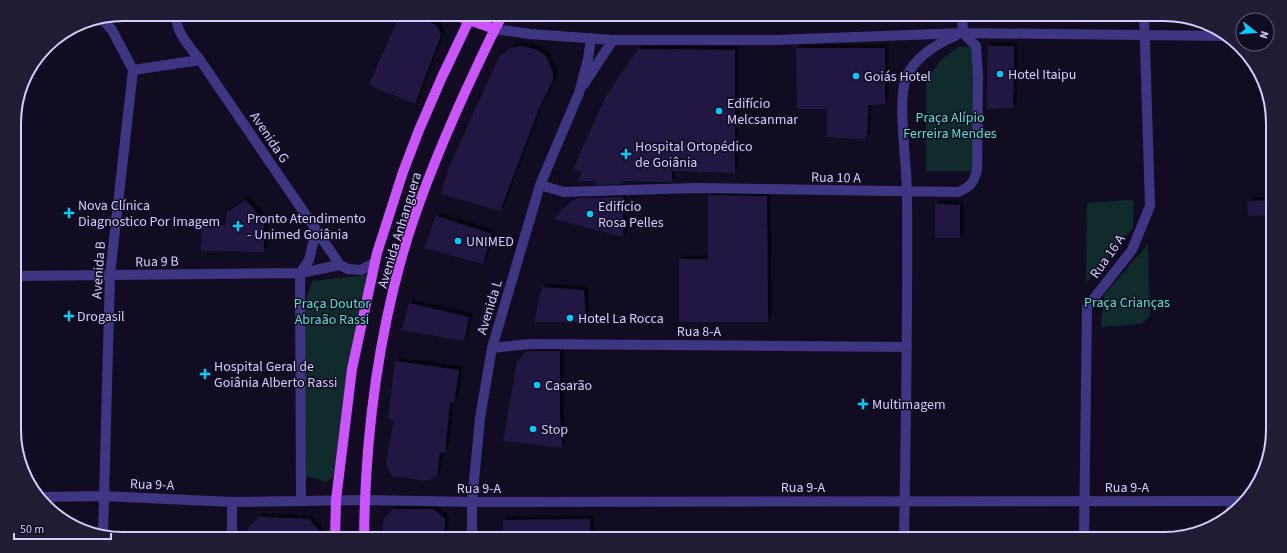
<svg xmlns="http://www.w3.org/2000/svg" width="1287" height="553" font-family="'Source Sans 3',sans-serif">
<defs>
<filter id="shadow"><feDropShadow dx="3.5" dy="-3.5" stdDeviation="0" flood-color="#0009"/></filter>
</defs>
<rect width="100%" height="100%" fill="#110c22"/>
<path fill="#0f2b2c" d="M975,46l-1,125h-48v-91l16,-21 16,-12z
M1128,200l6,1 -1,27 -47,55 1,-80z
M1148,244l2,72 -9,8 -40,3 3,-32z
M367,275l-31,199 -9,8 -24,-7 1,-169 8,-25z"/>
<path fill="#231843" filter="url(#shadow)" d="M400,14h15l22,12 4,9 -26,69 -46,-19z
M522,46l15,4 9,6 7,16v8l-15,31 -38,100 -59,-17 7,-25 51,-112 11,-9z
M988,46h26l-1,62 -26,1z
M796,48h89v56l-17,1 -1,31 -4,3 -36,-2v-28h-30z
M638,49l97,1v123l-63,-2v11l-49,-1v3l-30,1 5,-4h-19l2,-9 -8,-3 33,-73z
M708,195l59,1 1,126h-89v-63h29z
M623,197v40l-69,-18 8,-10 14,-11z
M246,200l18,21v31l-63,-1 1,-24 23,-2 2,-13z
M1272,200v15l-24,1 -1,-15z
M935,204l25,1v33h-25z
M436,216l56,18 -9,30 -59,-16z
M542,287l42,3 2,32h-52z
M409,303l60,14 -5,24 -62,-11z
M527,351h33v65l2,32 -59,-7 14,-79z
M395,361l64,9 -5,33 -4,-1 -5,50 -5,1 -3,22 -10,6 -36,-5 -5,-13 8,-43 -6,-1z
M392,509h42l11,10 -1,20h-62l1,-19z
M259,517l50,2 9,10 1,10h-70l-1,-11z
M590,519v20h-87v-19z"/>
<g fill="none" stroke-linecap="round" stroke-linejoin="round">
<path stroke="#3e3682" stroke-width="10" d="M177,14c-3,17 13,33 23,46
M962,14l1,19
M101,18l11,12 21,40 -23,205 -7,260
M495,29l35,5 83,6h163l187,-7 261,3
M133,70l67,-10 140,205
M584,84l29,-44
M540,185l24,7 132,-4 262,4c12,-5 16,-9 19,-22l1,-94 -2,-30 -13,-13
M300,273l1,228
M300,273l9,-13 7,-29
M15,276l285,-3 40,-8 8,4 13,1 13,-7
M492,348l37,-4 378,3
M38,497l65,-1 129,6 133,-2 107,2 769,-1
M1231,512l1,-11
M232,539v-37
M472,539v-37l8,-84 12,-70 48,-163 39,-92 9,-34 3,-21
M904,539c2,-115 4,-231 3,-346 0,-28 -10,-91 -1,-115 8,-20 30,-34 49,-42
M1084,539l3,-232 45,-57 18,-44 -6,-192"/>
<path stroke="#cb54ff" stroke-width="10" d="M451,14l44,15
M335,539l1,-39 16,-131 25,-116 26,-81 16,-42 23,-53 30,-63
M364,539c1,-93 12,-189 37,-279 16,-58 40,-115 65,-170 12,-25 23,-51 37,-76"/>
</g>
<g fill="#00cef8" stroke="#110c22" stroke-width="1.5">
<circle cx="1000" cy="74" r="4"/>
<circle cx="856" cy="76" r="4"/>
<circle cx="719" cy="111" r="4"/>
<path d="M624 148h4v4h4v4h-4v4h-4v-4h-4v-4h4z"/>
<path d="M67 207h4v4h4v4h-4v4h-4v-4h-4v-4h4z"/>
<circle cx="590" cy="214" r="4"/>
<path d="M236 220h4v4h4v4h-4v4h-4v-4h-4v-4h4z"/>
<circle cx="458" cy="241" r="4"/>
<path d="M67 310h4v4h4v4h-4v4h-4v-4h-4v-4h4z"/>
<circle cx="570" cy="318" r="4"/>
<path d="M203 368h4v4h4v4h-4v4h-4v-4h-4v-4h4z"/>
<circle cx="537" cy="385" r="4"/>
<path d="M861 398h4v4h4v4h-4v4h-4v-4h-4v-4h4z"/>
<circle cx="533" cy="429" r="4"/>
</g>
<g text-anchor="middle" stroke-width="3" stroke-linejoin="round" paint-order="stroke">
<g font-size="14" fill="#d6cdff" stroke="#110c22" text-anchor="start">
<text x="1008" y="79">Hotel Itaipu</text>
<text x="864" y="81">Goiás Hotel</text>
<text x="727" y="108">Edifício<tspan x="727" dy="16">Melcsanmar</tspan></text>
<text x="635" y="151">Hospital Ortopédico<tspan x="635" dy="16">de Goiânia</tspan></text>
<text x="78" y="210">Nova Clínica<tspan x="78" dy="16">Diagnostico Por Imagem</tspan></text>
<text x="598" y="211">Edifício<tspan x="598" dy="16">Rosa Pelles</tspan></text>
<text x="247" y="223">Pronto Atendimento<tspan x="247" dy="16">- Unimed Goiânia</tspan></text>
<text x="466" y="246">UNIMED</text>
<text x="77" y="321">Drogasil</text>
<text x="578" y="323">Hotel La Rocca</text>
<text x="214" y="371">Hospital Geral de<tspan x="214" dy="16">Goiânia Alberto Rassi</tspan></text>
<text x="545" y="390">Casarão</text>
<text x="872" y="409">Multimagem</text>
<text x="541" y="434">Stop</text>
</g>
<g font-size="14" fill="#55e3c9" stroke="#110c22">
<text x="950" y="122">Praça Alípio<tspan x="950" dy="16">Ferreira Mendes</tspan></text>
<text x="1127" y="307">Praça Crianças</text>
<text x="332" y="308">Praça Doutor<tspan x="332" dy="16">Abraão Rassi</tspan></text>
</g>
<g font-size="14" fill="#d6cdff" stroke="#110c22">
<text transform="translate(270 137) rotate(56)" y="5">Avenida G</text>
<text transform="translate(836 177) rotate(1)" y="5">Rua 10 A</text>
<text transform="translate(399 230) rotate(-73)" y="5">Avenida Anhanguera</text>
<text transform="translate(1107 256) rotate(-55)" y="5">Rua 16 A</text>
<text transform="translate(157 261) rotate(-1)" y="5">Rua 9 B</text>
<text transform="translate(98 270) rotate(-86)" y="5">Avenida B</text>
<text transform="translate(489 307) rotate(-73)" y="5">Avenida L</text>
<text x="699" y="336">Rua 8-A</text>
<text transform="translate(152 484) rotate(2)" y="5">Rua 9-A</text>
<text x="803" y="492">Rua 9-A</text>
<text x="1127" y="492">Rua 9-A</text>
<text x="479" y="493">Rua 9-A</text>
</g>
</g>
<path d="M0 0H1287V553H0ZM123 21H1164A102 102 0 0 1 1266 123V430A102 102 0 0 1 1164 532H123A102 102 0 0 1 21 430V123A102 102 0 0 1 123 21Z" fill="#211b34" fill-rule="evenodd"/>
<path fill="none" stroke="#d6cdff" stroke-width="2" d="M123 21H1164A102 102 0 0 1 1266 123V430A102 102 0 0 1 1164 532H123A102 102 0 0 1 21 430V123A102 102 0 0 1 123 21Z"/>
<g transform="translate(1255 32) rotate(107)"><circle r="19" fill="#110c22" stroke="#60597a"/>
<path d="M0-3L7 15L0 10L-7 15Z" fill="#00cef8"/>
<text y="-6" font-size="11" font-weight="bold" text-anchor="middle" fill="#d6cdff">N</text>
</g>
<path d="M14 533v6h97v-6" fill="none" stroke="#d6cdff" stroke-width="2"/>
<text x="20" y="533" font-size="12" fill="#d6cdff" stroke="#110c22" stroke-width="3" paint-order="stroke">50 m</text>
</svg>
